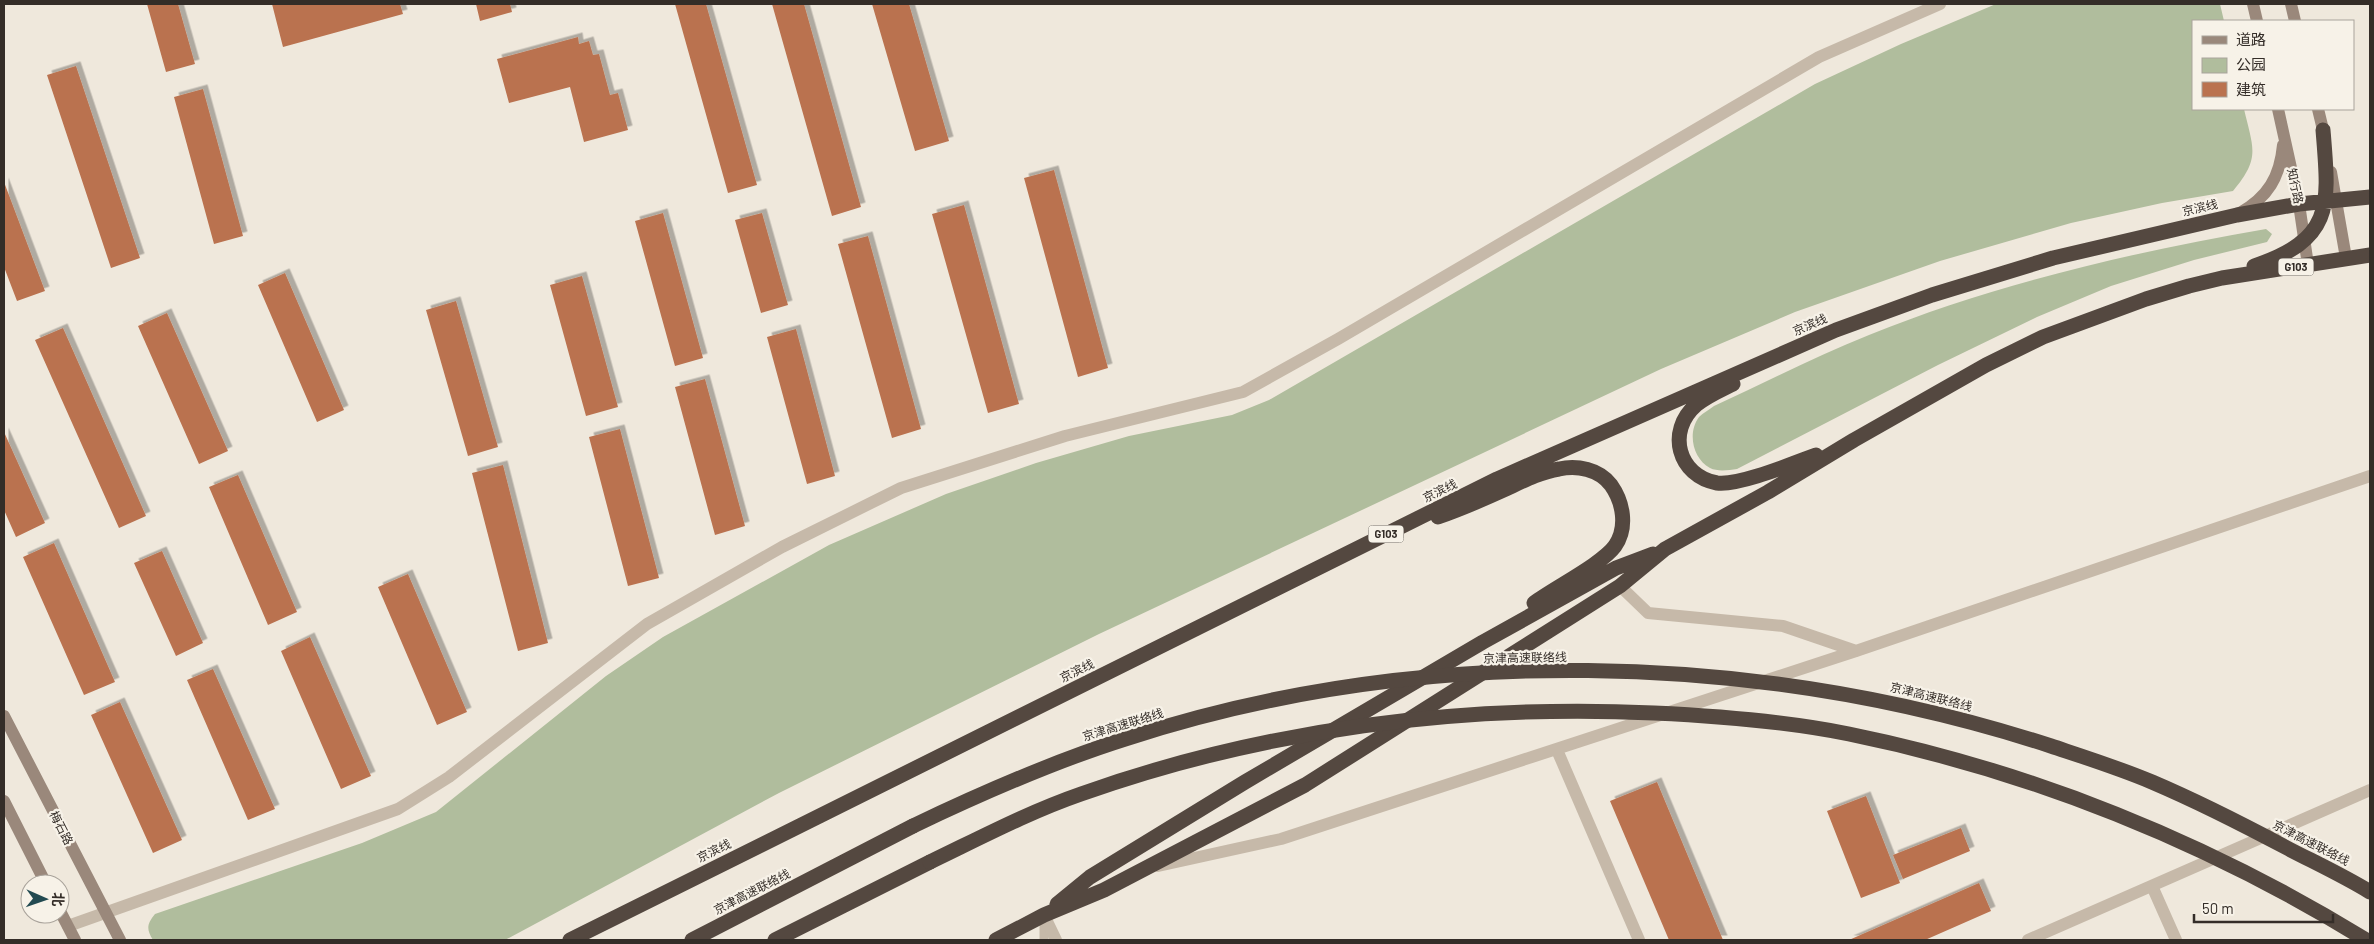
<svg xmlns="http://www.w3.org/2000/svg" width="2374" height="944" font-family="Barlow,'Noto Sans SC',sans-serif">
<defs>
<filter id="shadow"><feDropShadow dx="4.5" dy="-4.5" stdDeviation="0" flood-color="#0004"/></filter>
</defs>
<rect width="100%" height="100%" fill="#efe8dc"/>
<path fill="#b0bd9d" d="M1996,4h224l4,17h-31v88h51c9,39 17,49 -11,82l-71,12 -91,20 -131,38 -145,51 -134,57 -562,265 -320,159 -274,147h-352c-7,-11 -6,-16 2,-26l207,-71 74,-31 170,-136 57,-39 166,-92 117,-51 90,-31 93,-27 103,-21 37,-15 546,-316 86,-40z
M2266,229l6,5 -5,8 -73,18 -83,26 -74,31 -99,48 -201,104c-8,1 -19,3 -27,-1 -17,-9 -23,-35 -11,-51 4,-4 11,-8 15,-11 52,-24 103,-50 155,-71 123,-50 267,-84 397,-106z"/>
<path fill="#ba724f" filter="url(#shadow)" d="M147,4h31l17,60 -29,8z
M272,4h128l3,10 -120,33z
M476,4h34l2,8 -32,9z
M675,4h31l51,181 -29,8z
M772,4h32l57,203 -29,9z
M872,4h37l40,137 -34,10z
M578,37l1,7 10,-3 4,14 6,-1 11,41 8,-2 10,37 -44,12 -14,-55 -61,16 -12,-44z
M76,66l64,192 -29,10 -64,-193z
M203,89l40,147 -29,8 -40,-147z
M1054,170l54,198 -30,9 -54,-199z
M4,182l41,109 -28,10 -13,-34z
M964,205l55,199 -31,9 -56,-199z
M663,213l40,145 -28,8 -40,-145z
M762,213l26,92 -27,8 -26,-93z
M868,236l53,193 -29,9 -54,-194z
M285,273l59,137 -27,12 -59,-137z
M582,276l36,131 -32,9 -36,-131z
M456,301l42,146 -30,9 -42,-146z
M167,313l61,138 -29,13 -61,-138z
M63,328l83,188 -27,12 -84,-188z
M796,329l39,147 -28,8 -40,-147z
M705,379l40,147 -30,9 -40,-148z
M620,429l39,149 -31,8 -39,-149z
M4,432l41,91 -29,14 -12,-27z
M503,465l45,178 -30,8 -46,-178z
M238,475l59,137 -29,13 -59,-138z
M54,543l61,139 -31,13 -61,-138z
M162,551l41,92 -27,13 -42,-93z
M408,574l59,138 -30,13 -59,-138z
M310,637l61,139 -30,13 -60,-138z
M213,669l62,140 -27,11 -61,-140z
M120,702l62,138 -29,13 -62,-138z
M1657,782l66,158h-54l-59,-139z
M1866,796l34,87 -39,15 -34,-87z
M1961,828l9,23 -67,28 -10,-24z
M1979,883l12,28 -66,29h-76z"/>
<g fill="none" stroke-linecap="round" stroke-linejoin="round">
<path stroke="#c6b9a9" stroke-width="9" d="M1044,918v22"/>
<path stroke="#c6b9a9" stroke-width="12" d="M1620,586l28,27 135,13 73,25
M1557,750l82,190
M1158,866l123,-27 575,-188 514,-175
M2152,886l24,54
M1044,915l12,25
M68,926l330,-117 51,-32 198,-153 135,-77 119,-59 164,-52 178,-44 95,-53 481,-282 121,-53
M2028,940l342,-150"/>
<path stroke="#9a887b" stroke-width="12" d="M2253,4l4,17
M2291,4l4,17
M2278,109l21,95 9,61
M2318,109l7,29
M2331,172l15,86
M2240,213c28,-16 40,-36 43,-68
M4,716l116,224
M4,801l42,83
M60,911l15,29"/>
<path stroke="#544840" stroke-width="15" d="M2254,266c81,-27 75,-62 69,-136
M1733,384c-12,6 -26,12 -37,21 -30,26 -18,71 21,78 22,3 77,-20 99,-28
M1438,517c23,-8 46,-18 68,-28 17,-8 34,-17 53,-20 18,-4 40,0 52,16 12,17 17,42 4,61 -13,18 -61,42 -81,57
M1057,904l33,-27 155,-95 238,-140 133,-74 37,-14
M570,940l927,-461 339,-149 96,-35 121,-37 184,-43 62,-11 71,-7
M692,940l221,-114
M775,940l155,-78
M996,940l48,-25 60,-25 201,-105 315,-199 45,-37 103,-57 86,-52 132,-75 57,-28 103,-38 43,-13 33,-8 148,-23"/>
<path stroke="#544840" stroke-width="15" d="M913,826c69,-33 139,-64 212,-87 295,-96 631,-89 926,7 33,11 68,22 101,36 47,20 92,43 137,67 27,14 55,27 81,43
M930,862c50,-24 99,-50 151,-68 183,-65 379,-90 573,-81 65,3 131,8 195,21 182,37 358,108 517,206"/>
</g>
<g text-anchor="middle" stroke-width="4.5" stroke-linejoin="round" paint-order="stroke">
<g fill="#f7f2e8" stroke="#6e6862" stroke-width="1">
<rect x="2278.5" y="258.5" width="35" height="17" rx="4"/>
<rect x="1368.5" y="525.5" width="35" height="17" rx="4"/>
</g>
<g font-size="11" font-weight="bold" fill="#342d28">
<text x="2296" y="271">G103</text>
<text x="1386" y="538">G103</text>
</g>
<g font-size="12" fill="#342d28" stroke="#f7f2e8">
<text transform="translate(2295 186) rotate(78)" y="4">知行路</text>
<text transform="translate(2200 208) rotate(-13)" y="4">京滨线</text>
<text transform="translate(1810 325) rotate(-23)" y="4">京滨线</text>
<text transform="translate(1440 491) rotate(-26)" y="4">京滨线</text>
<text transform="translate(1525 658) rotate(-1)" y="4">京津高速联络线</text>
<text transform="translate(1077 671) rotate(-26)" y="4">京滨线</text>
<text transform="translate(1931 697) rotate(14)" y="4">京津高速联络线</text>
<text transform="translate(1123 725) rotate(-17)" y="4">京津高速联络线</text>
<text transform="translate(61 828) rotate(63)" y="4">梅石路</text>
<text transform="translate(2311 843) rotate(27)" y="4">京津高速联络线</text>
<text transform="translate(714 851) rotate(-26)" y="4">京滨线</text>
<text transform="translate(752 892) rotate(-27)" y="4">京津高速联络线</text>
</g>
</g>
<rect width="2374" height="944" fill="none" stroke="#342d28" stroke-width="10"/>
<rect x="2192" y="20" width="162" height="90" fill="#f7f2e8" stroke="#a9a39b"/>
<rect x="2202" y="36" width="25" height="8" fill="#9a887b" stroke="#a9a39b"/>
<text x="2236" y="45" font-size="15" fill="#342d28">道路</text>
<rect x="2202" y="58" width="25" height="15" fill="#b0bd9d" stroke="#a9a39b"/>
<text x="2236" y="70" font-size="15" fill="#342d28">公园</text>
<rect x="2202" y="82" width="25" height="15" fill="#ba724f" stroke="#a9a39b"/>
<text x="2236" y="95" font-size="15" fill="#342d28">建筑</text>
<g transform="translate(45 899) rotate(92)"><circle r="24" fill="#f7f2e8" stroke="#a9a39b"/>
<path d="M0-4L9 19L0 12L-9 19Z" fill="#224a51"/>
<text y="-8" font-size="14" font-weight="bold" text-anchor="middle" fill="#342d28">北</text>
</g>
<path d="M2194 914v8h139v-8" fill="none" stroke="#342d28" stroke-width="2.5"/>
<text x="2202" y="914" font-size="15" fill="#342d28" stroke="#f7f2e8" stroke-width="4" paint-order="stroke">50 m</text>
</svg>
